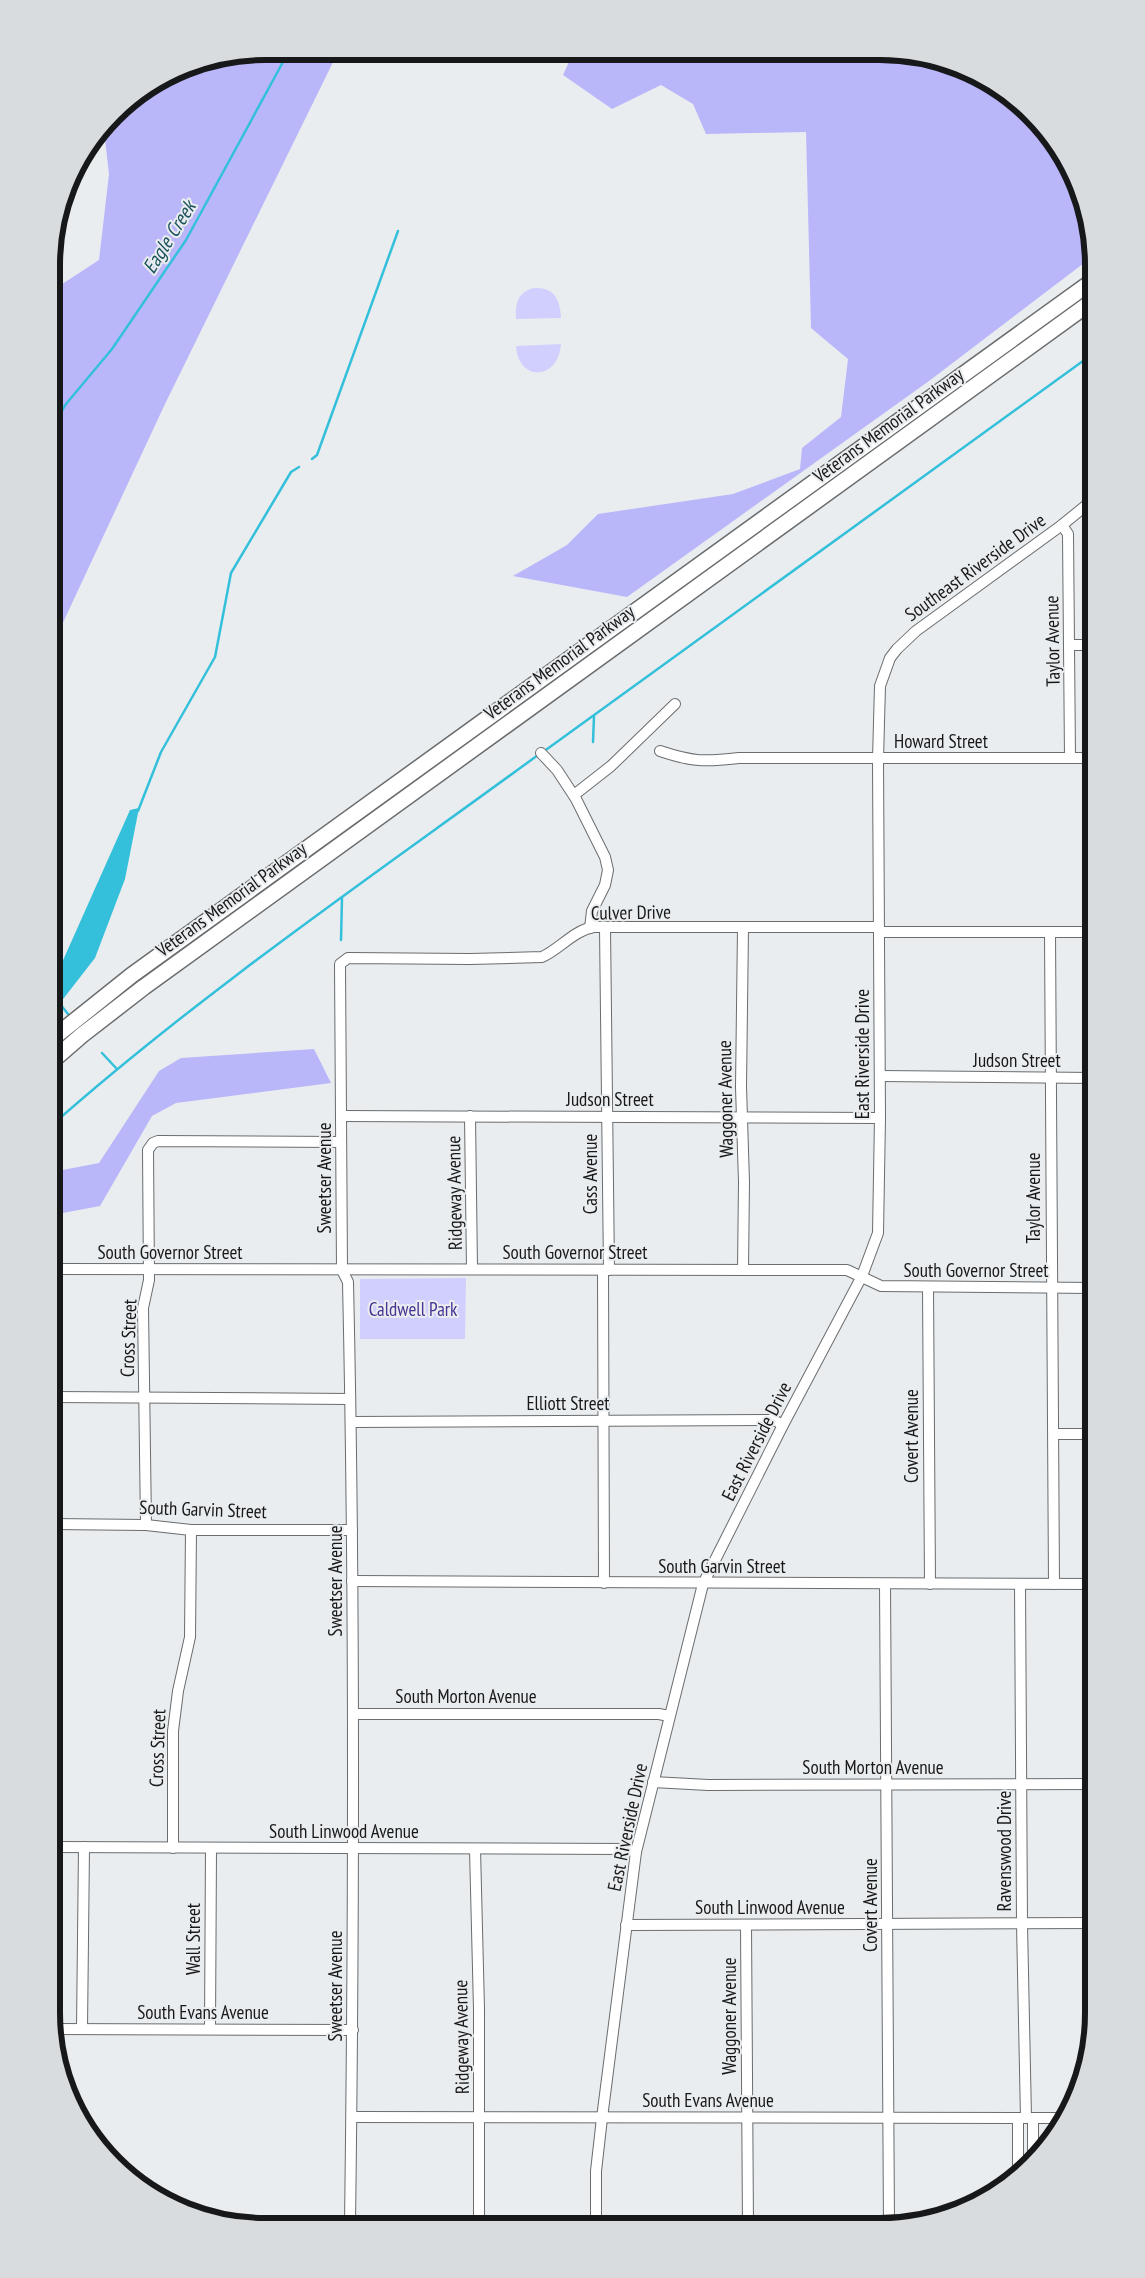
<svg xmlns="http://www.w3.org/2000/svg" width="1145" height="2278" font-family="'PT Sans Narrow',sans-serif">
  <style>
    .green { fill: #d1cffe }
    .forest { fill: #bab6fa }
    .water { fill: #34c0db }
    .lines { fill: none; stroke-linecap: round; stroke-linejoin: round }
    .stream { stroke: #34c0db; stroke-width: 2.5 }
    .minor-casing { stroke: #6a6c6e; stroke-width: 12 }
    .highway-casing { stroke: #6a6c6e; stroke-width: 18 }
    .minor { stroke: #fff; stroke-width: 10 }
    .highway { stroke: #fff; stroke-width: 15 }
    .labels { text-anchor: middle; stroke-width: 4; stroke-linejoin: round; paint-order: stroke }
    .street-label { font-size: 19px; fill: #171819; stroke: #eaedef }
    .park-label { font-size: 19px; fill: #473494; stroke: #eaedef }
    .water-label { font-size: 20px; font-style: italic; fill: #1c535f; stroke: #eaedef }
    .rim { fill: none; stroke: #171819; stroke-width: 6 }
  </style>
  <rect width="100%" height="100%" fill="#eaedef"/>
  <g class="green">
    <path d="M534,288c20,-1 26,11 27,30l-45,1c-1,-16 2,-27 18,-31z"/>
    <path d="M561,344c-3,37 -43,38 -45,2z"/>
    <polygon points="466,1278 465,1339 360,1339 360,1279"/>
  </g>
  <g class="forest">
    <polygon points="265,51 338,52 165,404 53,644 53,290 99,260 109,174 104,131 124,104 183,67"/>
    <polygon points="573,53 921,55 974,73 1021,104 1058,146 1082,197 1092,257 929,381 627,597 513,576 567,545 598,514 733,494 800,469 802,448 841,417 848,359 811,328 806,132 706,134 693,104 661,85 612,109 563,75"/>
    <polygon points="314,1049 331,1083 176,1103 152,1116 100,1206 52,1215 52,1172 99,1163 159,1071 181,1058"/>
  </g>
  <polygon class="water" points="139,808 125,879 95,958 60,1003 52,991 52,985 130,810"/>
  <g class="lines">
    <g class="stream">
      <polyline points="53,425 66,404 112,349 186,240 289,51"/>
      <polyline points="312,459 317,455 398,231"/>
      <polyline points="593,742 594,716"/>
      <polyline points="543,752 1094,353"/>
      <polyline points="138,811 161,752 215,657 231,573 291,472 299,467"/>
      <polyline points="341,940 342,898"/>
      <polyline points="58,995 56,999 68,1014"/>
      <polyline points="102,1053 116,1068"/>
      <path d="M52,1125c153,-135 322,-250 486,-370"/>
    </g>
    <defs>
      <g id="minor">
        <polyline points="1062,525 1068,534 1070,758"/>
        <polyline points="1070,645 1094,645"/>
        <path d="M660,751c33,11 44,11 79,7h355"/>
        <polyline points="541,753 557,770 576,799 605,857 608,870 605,885 592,911 590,928"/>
        <polyline points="574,795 611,766 675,704"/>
        <polyline points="605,928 609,1270"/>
        <polyline points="743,928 741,1087 744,1182 743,1270"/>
        <polyline points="879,932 1094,932"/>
        <polyline points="1050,932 1054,1584"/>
        <polyline points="880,1076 1094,1078"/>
        <polyline points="341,1116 880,1118"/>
        <polyline points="470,1116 472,1269"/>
        <polyline points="52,1269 847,1270 881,1286 1093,1288"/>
        <polyline points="603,1270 604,1583"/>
        <polyline points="928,1287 930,1584"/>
        <polyline points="52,1397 350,1399"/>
        <polyline points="351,1422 774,1420 783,1425"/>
        <polyline points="1055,1434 1093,1434"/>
        <polyline points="52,1524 146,1525 191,1530 352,1530"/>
        <polyline points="146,1525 143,1308 149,1280 148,1150 153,1143 158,1141 341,1142"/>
        <polyline points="352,1581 1093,1584"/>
        <polyline points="885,1584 889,2225"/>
        <polyline points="1020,1584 1022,1924 1026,2118"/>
        <polyline points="353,1714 659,1714 669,1716"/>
        <polyline points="653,1782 708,1785 1093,1784"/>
        <polyline points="51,1847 625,1849 636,1852"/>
        <polyline points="173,1848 173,1731 178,1691 190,1637 191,1530"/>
        <polyline points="475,1849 479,2009 479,2226"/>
        <polyline points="626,1925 1093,1923"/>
        <polyline points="746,1925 748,2226"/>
        <polyline points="54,2029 353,2030"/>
        <polyline points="82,2029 84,1847"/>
        <polyline points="210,2029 211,1848"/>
        <polyline points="352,2117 1064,2118"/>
        <polyline points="1018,2118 1018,2173"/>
        <polyline points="1033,2158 1033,2118"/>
        <path d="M350,2225c4,-314 5,-629 -2,-943l-6,-12 -2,-306 8,-6 122,1 72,-2c18,-8 31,-26 51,-30h286"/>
        <polyline points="596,2226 596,2171 602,2118 636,1852 703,1584 783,1425 862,1276 878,1233 880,1118 878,759 880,686 890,658 897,649 916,631 1062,525 1094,499"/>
      </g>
      <g id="highway">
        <polyline points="52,1039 132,975 1094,280"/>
        <polyline points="52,1061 82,1035 144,987 1094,300"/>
      </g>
    </defs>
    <use href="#minor" class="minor-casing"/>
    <use href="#highway" class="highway-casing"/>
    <use href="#minor" class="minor"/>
    <use href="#highway" class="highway"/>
  </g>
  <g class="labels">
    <g class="street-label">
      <text transform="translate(888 425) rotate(-36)" y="7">Veterans Memorial Parkway</text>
      <text transform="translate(975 567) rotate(-36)" y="7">Southeast Riverside Drive</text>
      <text transform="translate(1052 641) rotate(-91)" y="7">Taylor Avenue</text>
      <text transform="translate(559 662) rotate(-36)" y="7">Veterans Memorial Parkway</text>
      <text x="941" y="748">Howard Street</text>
      <text transform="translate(231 899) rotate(-36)" y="7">Veterans Memorial Parkway</text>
      <text transform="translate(631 912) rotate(-1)" y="7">Culver Drive</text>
      <text transform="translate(862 1054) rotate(-90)" y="7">East Riverside Drive</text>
      <text x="1017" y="1067">Judson Street</text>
      <text x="610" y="1106">Judson Street</text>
      <text transform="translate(725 1099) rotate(-91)" y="7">Waggoner Avenue</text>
      <text transform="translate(590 1174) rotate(-90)" y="7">Cass Avenue</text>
      <text transform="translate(324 1178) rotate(-90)" y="7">Sweetser Avenue</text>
      <text transform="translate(454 1193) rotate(-91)" y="7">Ridgeway Avenue</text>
      <text transform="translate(1033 1198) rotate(-90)" y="7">Taylor Avenue</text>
      <text x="170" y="1259">South Governor Street</text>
      <text x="575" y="1259">South Governor Street</text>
      <text x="976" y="1277">South Governor Street</text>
      <text transform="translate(128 1338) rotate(-88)" y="7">Cross Street</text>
      <text x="568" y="1410">Elliott Street</text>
      <text transform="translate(911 1436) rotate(-90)" y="7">Covert Avenue</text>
      <text transform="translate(756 1441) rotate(-63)" y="7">East Riverside Drive</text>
      <text transform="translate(203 1509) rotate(2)" y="7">South Garvin Street</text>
      <text x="722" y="1573">South Garvin Street</text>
      <text transform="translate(335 1581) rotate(-90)" y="7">Sweetser Avenue</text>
      <text x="466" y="1703">South Morton Avenue</text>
      <text transform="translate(157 1748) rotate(-88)" y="7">Cross Street</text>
      <text x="873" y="1774">South Morton Avenue</text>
      <text transform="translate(627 1827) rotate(-78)" y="7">East Riverside Drive</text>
      <text x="344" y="1838">South Linwood Avenue</text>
      <text transform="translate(1004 1851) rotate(-90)" y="7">Ravenswood Drive</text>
      <text transform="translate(870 1905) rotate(-90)" y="7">Covert Avenue</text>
      <text x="770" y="1914">South Linwood Avenue</text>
      <text transform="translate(193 1939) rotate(-90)" y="7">Wall Street</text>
      <text transform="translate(335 1986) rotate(-90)" y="7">Sweetser Avenue</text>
      <text x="203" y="2019">South Evans Avenue</text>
      <text transform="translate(729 2016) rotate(-90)" y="7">Waggoner Avenue</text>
      <text transform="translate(461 2037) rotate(-91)" y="7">Ridgeway Avenue</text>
      <text x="708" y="2107">South Evans Avenue</text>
    </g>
    <g class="park-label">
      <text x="413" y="1316">Caldwell Park</text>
    </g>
    <g class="water-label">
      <text transform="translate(169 237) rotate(-58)" y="7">Eagle Creek</text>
    </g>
  </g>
  <path d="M0 0H1145V2278H0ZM265 60H880A205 205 0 0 1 1085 265V2013A205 205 0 0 1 880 2218H265A205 205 0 0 1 60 2013V265A205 205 0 0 1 265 60Z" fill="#d9dcde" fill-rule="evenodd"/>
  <path class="rim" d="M265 60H880A205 205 0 0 1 1085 265V2013A205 205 0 0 1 880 2218H265A205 205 0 0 1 60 2013V265A205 205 0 0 1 265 60Z"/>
</svg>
